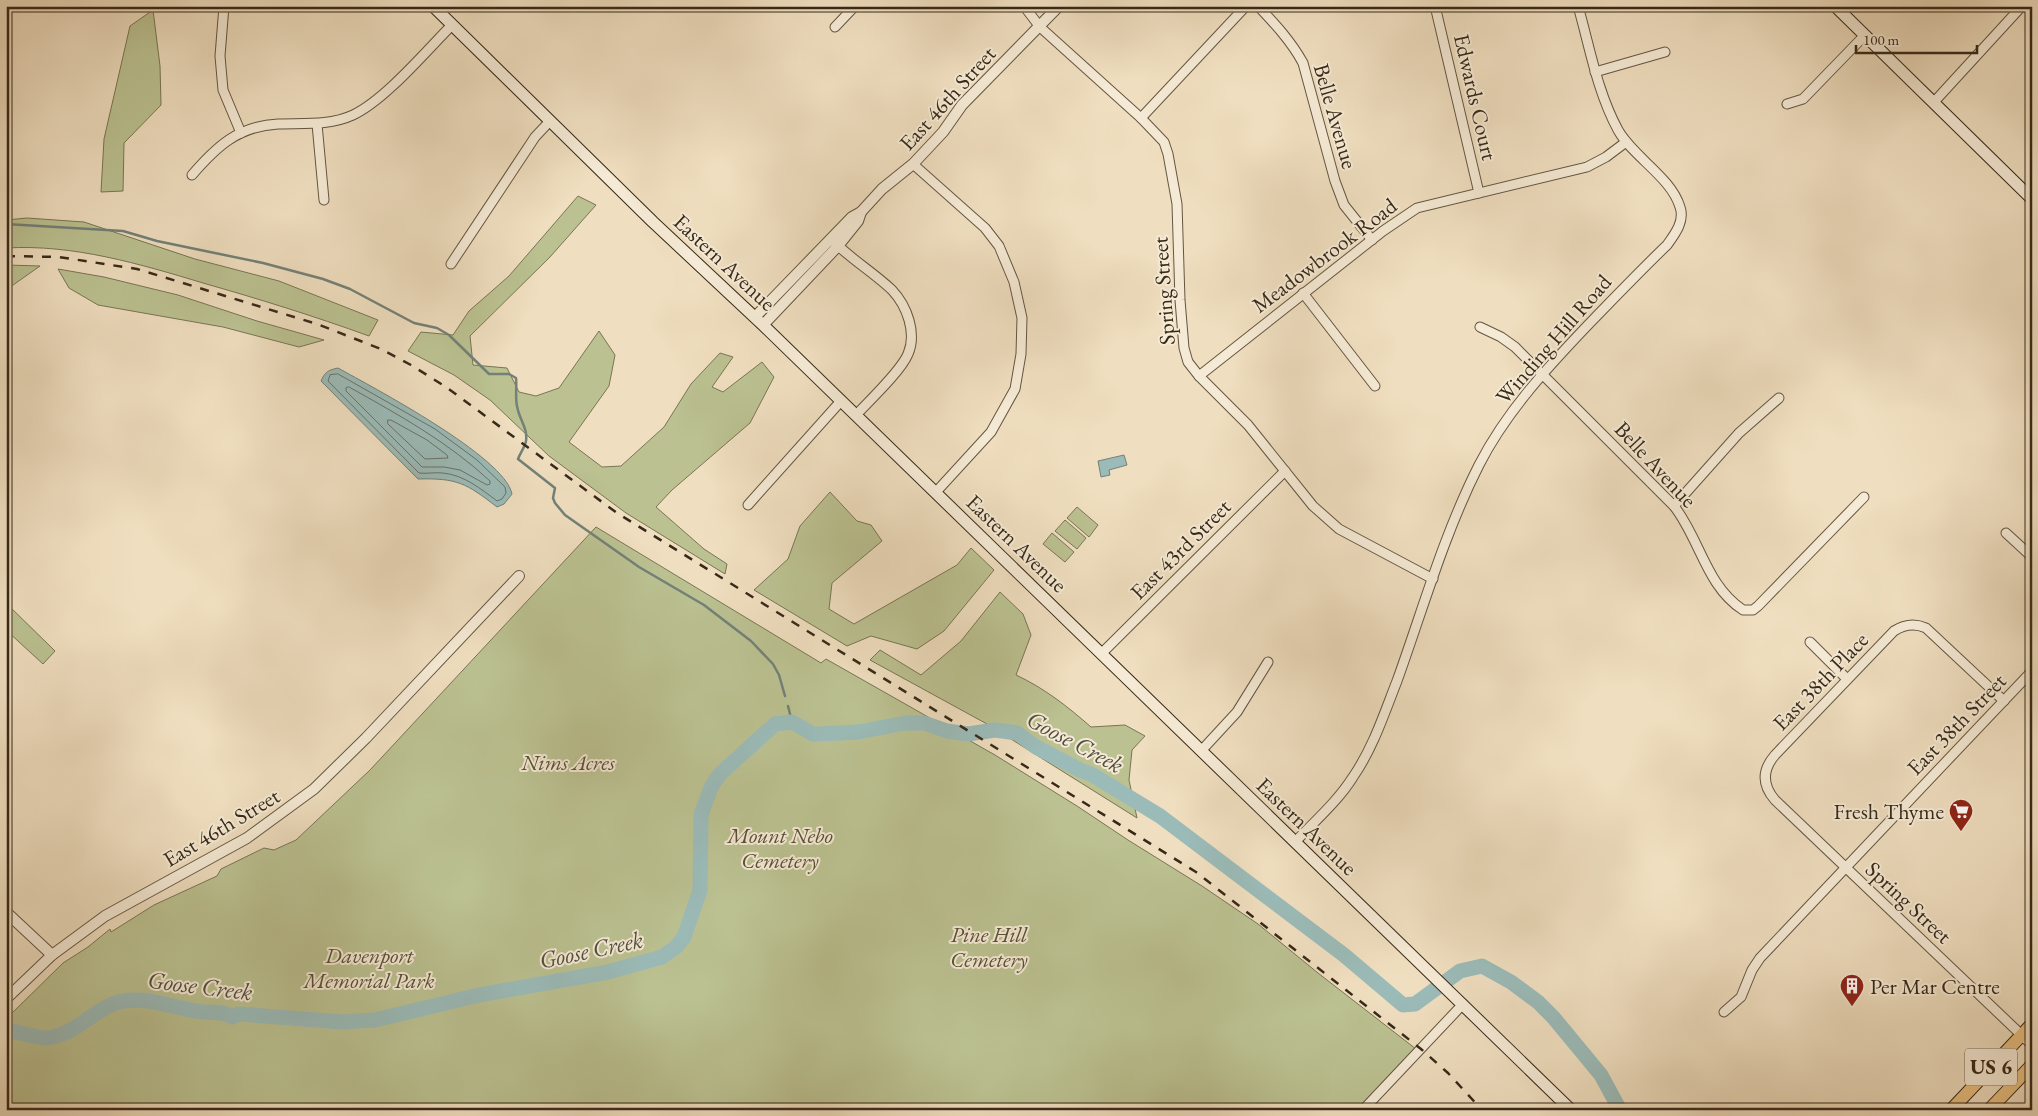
<svg xmlns="http://www.w3.org/2000/svg" width="2038" height="1116" font-family="'EB Garamond',serif">
  <style>
    .green { fill: #bbc191; stroke: #797554 }
    .water { fill: #9bbbb8; stroke: #738178 }
    .lines { fill: none; stroke-linecap: round; stroke-linejoin: round }
    .shore { stroke: #697268; stroke-width: 1 }
    .stream { stroke: #738178; stroke-width: 2.5 }
    .river { stroke: #9bbbb8; stroke-width: 15 }
    .minor-casing { stroke: #655642; stroke-width: 11 }
    .tertiary-casing { stroke: #655642; stroke-width: 12 }
    .secondary-casing { stroke: #372918; stroke-width: 13 }
    .primary-casing { stroke: #372918; stroke-width: 14 }
    .minor { stroke: #f5ead5; stroke-width: 9 }
    .tertiary { stroke: #f5ead5; stroke-width: 10 }
    .secondary { stroke: #f5ead5; stroke-width: 11 }
    .primary { stroke: #e8bf80; stroke-width: 12 }
    .rail { stroke: #372918; stroke-width: 2.5; stroke-dasharray: 9 9; stroke-linecap: butt }
    .labels { text-anchor: middle; stroke-width: 4; stroke-linejoin: round; paint-order: stroke }
    .shield { fill: #f5ead5; stroke: #706351; stroke-width: 1 }
    .shield-label { font-size: 21px; font-weight: bold; fill: #372918 }
    .street-label { font-size: 22px; fill: #372918; stroke: #f5ead5 }
    .park-label { font-size: 22px; font-style: italic; fill: #584f36; stroke: #f5ead5 }
    .poi-label { font-size: 22px; fill: #372918; stroke: #f5ead5; text-anchor: end }
    .water-label { font-size: 24px; font-style: italic; fill: #504e40; stroke: #f5ead5 }
  </style>
  <rect width="100%" height="100%" fill="#efdebf"/>
  <filter id="stains"><feTurbulence type="fractalNoise" baseFrequency=".004" numOctaves="4"/><feColorMatrix values="0 0 0 0 .2 0 0 0 0 .09 0 0 0 0 .02 0 0 0 .5 -.17"/></filter>
  <radialGradient id="worn" r=".72"><stop offset=".6" stop-color="#630" stop-opacity="0"/><stop offset="1" stop-color="#630" stop-opacity=".3"/></radialGradient>
  <g class="green">
    <polygon points="153,10 160,66 161,105 124,143 123,191 101,192 104,139 130,26"/>
    <polygon points="578,196 596,205 550,257 470,336 473,365 507,368 519,392 536,396 559,388 599,331 615,355 609,386 569,442 602,467 621,466 664,427 691,384 720,353 733,357 712,387 723,392 762,362 774,377 750,423 672,490 656,507 704,549 727,564 725,574 626,513 549,456 490,400 454,375 408,351 421,332 453,335 469,311 509,276"/>
    <path d="M27,218l57,4 111,37 84,22 99,39 -9,16c-55,-20 -110,-37 -166,-53 -63,-19 -130,-39 -197,-35v-28z"/>
    <polygon points="6,265 40,266 6,290"/>
    <polygon points="58,269 104,277 178,295 257,321 324,340 299,347 223,327 98,305 69,288"/>
    <polygon points="830,492 857,521 871,525 882,541 832,583 829,609 854,624 957,565 971,548 994,570 944,631 917,649 871,636 847,646 754,590 788,559 800,526"/>
    <polygon points="1077,507 1098,525 1089,537 1067,518"/>
    <polygon points="1065,520 1086,538 1077,549 1055,531"/>
    <polygon points="596,527 821,663 826,659 995,755 1077,806 1128,840 1202,886 1258,924 1318,973 1416,1049 1357,1110 6,1110 6,1019 63,963 88,947 110,929 111,932 154,905 217,876 221,869 264,848 274,850 296,840 370,770"/>
    <polygon points="1052,533 1074,552 1065,562 1043,544"/>
    <path d="M1000,592l23,22 8,21 -15,40c28,13 51,31 75,52l34,-2 20,11 -13,14 -3,30 8,38 -150,-94 -117,-64 10,-10 41,25 40,-34z"/>
    <polygon points="6,603 55,651 43,664 6,630"/>
  </g>
  <g class="water">
    <path d="M338,368c36,20 167,89 174,126l-8,10 -7,3c-31,-24 -40,-29 -79,-28l-97,-98c4,-9 7,-11 17,-13z"/>
    <polygon points="1124,455 1127,465 1109,470 1110,475 1101,477 1098,461"/>
  </g>
  <g class="lines">
    <g class="shore">
      <path d="M338,374l97,55 42,31 28,27 1,6 -4,6 -5,2c-16,-12 -33,-26 -54,-28 -8,-1 -16,1 -24,0l-91,-92 2,-6z"/>
      <path d="M349,387c50,28 99,55 141,94v3l-3,1 -27,-15 -16,-3h-22l-76,-76v-3z"/>
      <polygon points="388,420 391,420 427,440 447,455 448,458 425,459 388,424"/>
    </g>
    <g class="stream">
      <path d="M6,224l117,7 34,10 106,22 60,16 27,10 64,34 23,5 12,7 40,39h20l7,4c1,9 -1,19 1,28 2,13 11,22 9,35 -1,6 -6,12 -8,18l37,29 -2,10 2,5 10,12 74,52 65,38 47,36 22,23 6,11 6,21"/>
      <polyline points="788,706 792,722"/>
    </g>
    <path class="river" d="M6,1030c9,1 36,9 41,8 31,-4 46,-29 72,-36 26,-7 57,7 84,10 10,1 21,-1 29,5l7,-3 103,8 33,-2 104,-25 129,-23 54,-15 14,-10 8,-10 16,-47 1,-75 10,-28 9,-13 55,-50 17,-2 21,12h6l39,-2 47,-9h19l23,8 21,3 27,-4 22,3 19,14 46,24 9,3 69,42 184,139 59,50 12,-1 45,-33 22,-5 29,16 27,20 15,15 48,58 19,35"/>
    <defs>
      <g id="minor">
        <polyline points="224,6 220,56 223,90 241,133"/>
        <polyline points="1024,6 1040,27 1141,118 1164,142 1168,154 1177,204 1180,300 1184,348 1188,362 1199,376 1248,425 1313,506 1339,529 1433,579"/>
        <path d="M1258,6c17,18 33,35 45,57l32,118 9,24 28,35"/>
        <polyline points="1436,10 1479,193"/>
        <polyline points="835,27 855,6"/>
        <polyline points="1595,72 1665,52"/>
        <polyline points="1934,102 2022,6"/>
        <polyline points="1787,104 1803,99 1865,35"/>
        <polyline points="1141,118 1246,6"/>
        <polyline points="317,124 324,200"/>
        <polyline points="913,164 985,228 999,246 1014,282 1022,318 1021,354 1015,389 991,432 936,492"/>
        <path d="M192,175c24,-28 46,-49 86,-51 25,-1 51,2 75,-9 32,-15 73,-64 99,-90"/>
        <path d="M833,241c18,18 41,32 59,49 15,16 25,43 16,64 -7,17 -38,46 -52,61"/>
        <polyline points="451,264 535,137 550,121"/>
        <polyline points="1303,293 1375,386"/>
        <path d="M1480,327l21,10 14,10 159,159c26,33 32,80 69,104h10l5,-4 106,-109"/>
        <polyline points="1199,376 1383,231 1417,208 1587,167 1606,157 1626,142"/>
        <polyline points="748,505 841,401"/>
        <polyline points="1674,506 1739,433 1779,398"/>
        <polyline points="2006,533 2032,557"/>
        <polyline points="1810,642 1847,679"/>
        <polyline points="1101,654 1285,471"/>
        <path d="M2004,701l-78,-73c-11,-5 -21,-4 -32,3l-119,124c-13,15 -13,30 0,45l257,245"/>
        <polyline points="1201,751 1237,712 1268,662"/>
        <path d="M1295,842c19,-20 43,-41 58,-65 20,-29 31,-63 44,-96 26,-72 47,-147 82,-216 27,-53 68,-97 108,-139 27,-28 53,-55 80,-81 8,-11 18,-24 13,-38 -9,-30 -47,-50 -62,-77 -21,-39 -28,-82 -40,-124"/>
        <polyline points="1724,1012 1741,997 1752,970 1760,958 2032,671"/>
        <polyline points="1363,1110 1463,1004"/>
      </g>
      <g id="tertiary">
        <polyline points="755,317 852,217 861,212 882,189 913,164 943,132 962,105 1059,6"/>
        <polyline points="763,325 838,246 858,221 861,212"/>
        <polyline points="6,912 52,955"/>
        <polyline points="6,999 52,955 105,916 247,838 314,789 366,738 519,576"/>
      </g>
      <g id="secondary">
        <polyline points="433,6 653,222 763,325 1571,1110"/>
        <polyline points="1835,6 2032,199"/>
      </g>
      <g id="primary">
        <polyline points="1951,1110 2032,1024"/>
        <polyline points="1989,1110 2032,1065"/>
      </g>
    </defs>
    <use href="#minor" class="minor-casing"/>
    <use href="#tertiary" class="tertiary-casing"/>
    <use href="#secondary" class="secondary-casing"/>
    <use href="#primary" class="primary-casing"/>
    <use href="#minor" class="minor"/>
    <use href="#tertiary" class="tertiary"/>
    <use href="#secondary" class="secondary"/>
    <use href="#primary" class="primary"/>
    <polyline class="rail" points="6,256 59,257 137,269 317,324 381,349 411,365 446,387 617,513 1196,872 1421,1049 1448,1073 1482,1110"/>
  </g>
  <defs>
    <symbol id="supermarket-pin" viewBox="-11 -11 22 30"><path d="M0 17L-7.5 6A9.5 9.5 0 1 1 7.5 6Z" fill="#8f2418" stroke="#f5ead5"/><path d="M-6-5.5h2.5l.6 2H6L4.5 2H-2.5L-4.4-4H-6ZM-1.5 3.2a1.3 1.3 0 1 0 .1 0ZM3 3.2a1.3 1.3 0 1 0 .1 0Z" fill="#fff"/></symbol>
    <symbol id="building-pin" viewBox="-11 -11 22 30"><path d="M0 17L-7.5 6A9.5 9.5 0 1 1 7.5 6Z" fill="#8f2418" stroke="#f5ead5"/><path d="M-4-6H4V6H1V3H-1V6H-4ZM-2.5-4.3h1.7v1.8h-1.7ZM.8-4.3h1.7v1.8H.8ZM-2.5-1h1.7V.8h-1.7ZM.8-1h1.7V.8H.8Z" fill="#fff"/></symbol>
  </defs>
  <g fill-rule="evenodd">
    <use href="#supermarket-pin" x="1947" y="797" width="28" height="38"/>
    <use href="#building-pin" x="1838" y="972" width="28" height="38"/>
  </g>
  <g class="labels">
    <rect class="shield" x="1965" y="1048.5" width="52" height="37" rx="4"/>
    <g class="shield-label">
      <text x="1991" y="1074">US 6</text>
    </g>
    <g class="street-label">
      <text transform="translate(1476 97) rotate(77)" y="8">Edwards Court</text>
      <text transform="translate(947 98) rotate(-48)" y="8">East 46th Street</text>
      <text transform="translate(1336 116) rotate(74)" y="8">Belle Avenue</text>
      <text transform="translate(1324 255) rotate(-37)" y="8">Meadowbrook Road</text>
      <text transform="translate(725 262) rotate(43)" y="8">Eastern Avenue</text>
      <text transform="translate(1163 291) rotate(-94)" y="8">Spring Street</text>
      <text transform="translate(1553 339) rotate(-49)" y="8">Winding Hill Road</text>
      <text transform="translate(1656 464) rotate(47)" y="8">Belle Avenue</text>
      <text transform="translate(1017 543) rotate(44)" y="8">Eastern Avenue</text>
      <text transform="translate(1180 549) rotate(-45)" y="8">East 43rd Street</text>
      <text transform="translate(1820 681) rotate(-46)" y="8">East 38th Place</text>
      <text transform="translate(1956 724) rotate(-46)" y="8">East 38th Street</text>
      <text transform="translate(1307 826) rotate(44)" y="8">Eastern Avenue</text>
      <text transform="translate(221 827) rotate(-31)" y="8">East 46th Street</text>
      <text transform="translate(1909 902) rotate(43)" y="8">Spring Street</text>
    </g>
    <g class="park-label">
      <text x="568" y="770">Nims Acres</text>
      <text x="780" y="843">Mount Nebo<tspan x="780" dy="25">Cemetery</tspan></text>
      <text x="989" y="942">Pine Hill<tspan x="989" dy="25">Cemetery</tspan></text>
      <text x="369" y="963">Davenport<tspan x="369" dy="25">Memorial Park</tspan></text>
    </g>
    <g class="poi-label">
      <text x="1944" y="819">Fresh Thyme</text>
      <text x="1870" y="994" text-anchor="start">Per Mar Centre</text>
    </g>
    <g class="water-label">
      <text transform="translate(1075 742) rotate(28)" y="8">Goose Creek</text>
      <text transform="translate(591 950) rotate(-12)" y="8">Goose Creek</text>
      <text transform="translate(200 986) rotate(7)" y="8">Goose Creek</text>
    </g>
  </g>
  <rect width="2038" height="1116" fill="none" stroke="#efdebf" stroke-width="25"/>
  <rect x="8" y="8" width="2023" height="1101" fill="none" stroke="#372918" stroke-width="2.5"/>
  <rect x="12" y="12" width="2013" height="1091" fill="none" stroke="#372918"/>
  <path d="M1856 45v8h121v-8" fill="none" stroke="#372918" stroke-width="2.5"/>
  <text x="1863" y="45" font-size="15" fill="#372918" stroke="#f5ead5" stroke-width="4" paint-order="stroke">100 m</text>
  <rect width="100%" height="100%" filter="url(#stains)"/>
  <rect width="100%" height="100%" fill="url(#worn)"/>
</svg>
